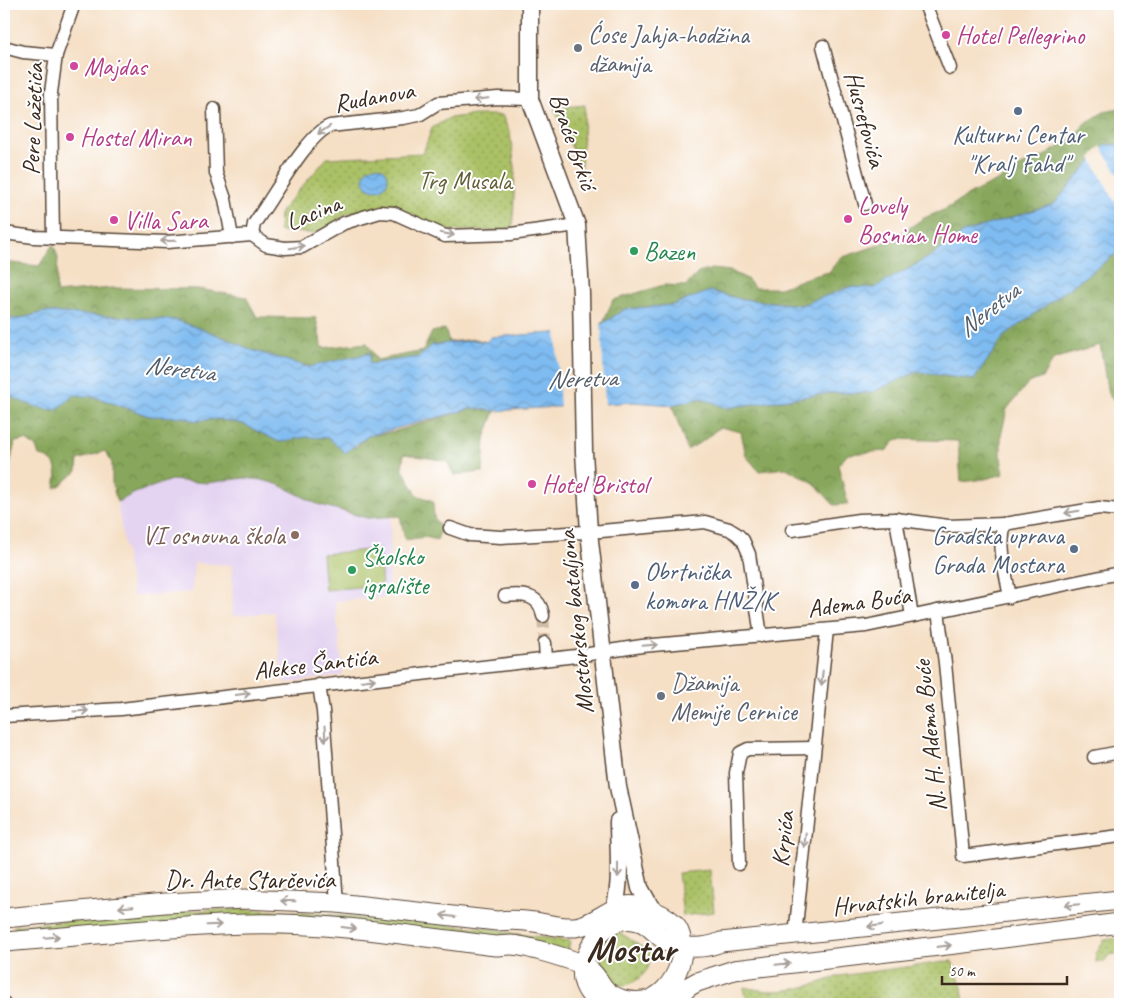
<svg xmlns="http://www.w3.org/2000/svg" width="1124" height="1008" font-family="Caveat,sans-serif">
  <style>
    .built { fill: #e4d3f1 }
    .grass { fill: url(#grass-dots); stroke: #737642 }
    .forest { fill: url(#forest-crowns); stroke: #62683c }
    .garden { fill: #abc166; stroke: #737642 }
    .water { fill: url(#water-waves); stroke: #5c7288 }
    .pier { fill: #f5dfc5 }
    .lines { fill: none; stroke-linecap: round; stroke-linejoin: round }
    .minor-tunnel { stroke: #d0bba4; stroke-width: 12; stroke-dasharray: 12 6; stroke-linecap: butt }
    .minor-casing { stroke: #574537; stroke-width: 15 }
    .tertiary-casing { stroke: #574537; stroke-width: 19 }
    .secondary-casing { stroke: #574537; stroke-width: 21 }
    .minor { stroke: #fff; stroke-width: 12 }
    .tertiary { stroke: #fff; stroke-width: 16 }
    .secondary { stroke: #fff; stroke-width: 19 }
    .oneway { stroke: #a79f9a }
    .hotel-dot { fill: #d1479c; stroke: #fff; stroke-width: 2 }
    .worship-dot { fill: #6b7280; stroke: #fff; stroke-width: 2 }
    .service-dot { fill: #5c6f8a; stroke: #fff; stroke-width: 2 }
    .leisure-dot { fill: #2e9e5b; stroke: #fff; stroke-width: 2 }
    .education-dot { fill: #8d6e63; stroke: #fff; stroke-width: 2 }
    .labels { text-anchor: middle; stroke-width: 4; stroke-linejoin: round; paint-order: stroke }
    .worship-label { font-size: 25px; fill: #5b616d; stroke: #fff; text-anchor: start }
    .hotel-label { font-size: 25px; fill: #b23c85; stroke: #fff; text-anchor: start }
    .street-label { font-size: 25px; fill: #3b2a1e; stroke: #fff }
    .service-label { font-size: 25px; fill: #4e5e75; stroke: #fff }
    .park-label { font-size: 25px; fill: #625f37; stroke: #fff }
    .leisure-label { font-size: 25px; fill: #27864d; stroke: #fff; text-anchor: start }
    .education-label { font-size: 25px; fill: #785e54; stroke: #fff; text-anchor: end }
    .water-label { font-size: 26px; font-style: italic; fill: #525d68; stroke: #fff }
    .town-label { font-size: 35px; font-weight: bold; fill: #3b2a1e; stroke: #fff }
  </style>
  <defs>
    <pattern id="grass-dots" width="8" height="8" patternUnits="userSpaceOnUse" patternTransform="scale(1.25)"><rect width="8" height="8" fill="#abc166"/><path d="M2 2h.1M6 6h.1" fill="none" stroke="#8c9d53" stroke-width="1.8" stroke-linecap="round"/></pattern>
    <pattern id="forest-crowns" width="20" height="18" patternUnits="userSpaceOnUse" patternTransform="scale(1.25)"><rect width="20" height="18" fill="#88a75b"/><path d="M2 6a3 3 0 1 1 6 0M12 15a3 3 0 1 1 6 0" fill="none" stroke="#70884b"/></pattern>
    <pattern id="water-waves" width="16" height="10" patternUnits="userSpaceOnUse" patternTransform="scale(1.25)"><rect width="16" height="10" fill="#7ebbf1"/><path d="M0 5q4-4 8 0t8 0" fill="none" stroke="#6898c3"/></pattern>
  </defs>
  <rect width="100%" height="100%" fill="#fff"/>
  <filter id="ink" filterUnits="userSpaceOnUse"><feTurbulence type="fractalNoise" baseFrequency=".02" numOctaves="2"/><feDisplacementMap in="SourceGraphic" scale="10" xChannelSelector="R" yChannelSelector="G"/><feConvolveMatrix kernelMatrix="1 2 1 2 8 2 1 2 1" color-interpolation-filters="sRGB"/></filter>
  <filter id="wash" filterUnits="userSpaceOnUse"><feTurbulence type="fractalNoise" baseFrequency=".0096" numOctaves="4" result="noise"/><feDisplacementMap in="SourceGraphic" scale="20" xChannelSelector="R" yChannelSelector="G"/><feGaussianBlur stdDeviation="1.12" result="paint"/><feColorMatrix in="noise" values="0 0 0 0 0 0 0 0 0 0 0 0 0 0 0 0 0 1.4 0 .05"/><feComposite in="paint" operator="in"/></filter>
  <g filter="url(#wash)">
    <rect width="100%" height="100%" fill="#f5dfc5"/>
    <polygon class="built" points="244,478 262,480 280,485 317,504 367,518 391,517 388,597 335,601 343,675 284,683 274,612 233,616 232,565 194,563 192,592 133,596 117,502 135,493 171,480 207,483"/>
    <g class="grass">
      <polygon points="585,105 581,163 581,168 554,108"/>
      <polygon points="475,115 502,115 510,133 515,169 513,224 510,229 499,231 439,230 412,214 381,206 344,215 323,234 279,231 280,212 327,158 423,153 432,128 449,118"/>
      <polygon points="710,870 714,912 683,916 678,873"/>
      <polygon points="239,909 322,914 495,929 510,933 570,941 568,951 400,927 14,933 14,926 157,912"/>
      <path d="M617,932c13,5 21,15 34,20 -1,5 -1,11 -3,16 -5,10 -20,20 -33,17 -8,-3 -21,-22 -27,-29l18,-22z"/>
      <polygon points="1120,938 1120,953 1109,955 1104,962 1096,962 1096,953 1104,940"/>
      <path d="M952,961l10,26 2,17h-88l-1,-6 -78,6 -3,-4 -19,-2 -21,2 -6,-2 -4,-4v-7c10,2 19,4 28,4 23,0 46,-7 67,-15z"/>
    </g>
    <g class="forest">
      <polygon points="1120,109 1120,144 1105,145 1054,204 965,232 931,256 874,288 849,287 801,305 740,299 710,291 673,305 625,309 602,324 613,300 664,285 686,286 698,273 712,269 730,271 747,279 755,288 780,288 809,277 829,272 840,258 876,246 897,236 924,218 946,209 972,193 1003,178 1019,167 1044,156 1077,136 1084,124 1104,112"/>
      <polygon points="53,244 58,257 56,293 112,288 198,289 246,297 257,317 316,318 322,348 367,343 377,360 423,351 432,332 445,329 449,342 475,339 487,342 474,340 432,345 419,357 369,364 370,354 308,367 252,350 213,333 175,320 45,312 17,319 4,318 4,262 39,266"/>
      <polygon points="1120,251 1120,400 1114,401 1108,394 1100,345 1054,359 1042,378 1028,383 1007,409 1001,436 1001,458 1004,474 985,479 961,482 958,441 897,439 886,451 848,454 838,465 848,504 834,505 814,483 786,468 759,471 746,456 741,432 720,427 703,441 687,450 672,405 702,398 726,408 830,393 870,393 917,372 974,380 1004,336"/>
      <path d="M4,393l79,2 12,2 54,19 34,1 13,4 21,-2 26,5 36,18 27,-5 23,1 27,9 12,-11 28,-5 77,-23 22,3 -10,27 -2,34 -29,3 -7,-14 -43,-7 -2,14 15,27 16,6 1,16 7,12 -4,11 -12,-3 -20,3 -5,-24 -33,2 -50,-14 -37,-19 -18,-5 -18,-2 -37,5 -36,-3 -36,13 -18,9 -5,-19v-20l-7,-12 -27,9 -1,11 -16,14 -6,3c3,-16 3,-30 -16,-32l-3,-9 -10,-7 -11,2 -5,22 -5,37 -1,-1z"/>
    </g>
    <polygon class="garden" points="379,549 382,585 325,590 322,554"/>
    <g class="water">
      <polygon points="1120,144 1120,251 1004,336 974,380 917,372 870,393 830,393 726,408 702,398 672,405 634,402 495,411 473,408 368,436 345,453 329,438 306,437 279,442 243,424 217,419 196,421 183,417 149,416 95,397 74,395 57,410 44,409 25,403 4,393 4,318 17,319 45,312 175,320 213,333 252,350 308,367 370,353 369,364 418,357 432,345 474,340 486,342 491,337 553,333 602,324 625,309 673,305 710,291 740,299 801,305 850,287 874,288 931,256 965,232 1054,204 1105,145"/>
      <circle cx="376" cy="178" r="12"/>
    </g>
    <g class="pier">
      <polygon points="1101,146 1120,177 1120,211 1091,158"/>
      <polygon points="601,322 605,406 560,409 556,330"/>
    </g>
  </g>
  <g filter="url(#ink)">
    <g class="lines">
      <polyline class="minor-tunnel" points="543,616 545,643"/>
      <defs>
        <g id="minor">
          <polyline points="925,4 950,68"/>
          <polyline points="823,46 865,204"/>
          <polyline points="4,47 23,52 56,55"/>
          <polyline points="214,109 216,173 225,199 232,237"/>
          <polyline points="4,233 34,237 167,242 252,235 266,245 285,248 302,247 344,223 380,212 394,213 445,236 511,234 577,225"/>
          <path d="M252,235l2,-11 6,-9c15,-21 48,-81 70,-89l73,-8 16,-3 19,-12 60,-5 32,1"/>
          <polyline points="53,238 51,93 56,55 74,4"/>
          <polyline points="896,519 912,616"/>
          <polyline points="450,528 470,535 501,537 601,531 705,522 729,529 737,534 743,540 749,554 761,636"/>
          <polyline points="792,530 859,520 896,519 948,526 1004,524"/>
          <path d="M505,596c18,-2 35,-2 38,20"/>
          <path d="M1010,597c-4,-23 -13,-51 -6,-73l95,-16 21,2"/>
          <polyline points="938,611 945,663 963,856 1120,836"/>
          <polyline points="545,643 546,659"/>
          <polyline points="319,685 323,711 337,903"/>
          <polyline points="4,716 121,709 576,656 642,646 866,626 1120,573"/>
          <polyline points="1094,757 1120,752"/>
          <polyline points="739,864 736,773 740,753 748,749 814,748"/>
          <polyline points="795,936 827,630"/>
          <polyline points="4,1003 4,1004"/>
        </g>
        <g id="tertiary">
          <polyline points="530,4 530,99 577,225 581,293 584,452 589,532 618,787 640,888 653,911"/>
          <path d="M611,918c12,-29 7,-65 7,-97"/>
        </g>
        <g id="secondary">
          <path d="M4,918l161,-15 79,-4 93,4 160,18c12,-1 24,-1 37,1 14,2 28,6 41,5 25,-3 38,-28 67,-20 12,3 29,11 35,21 15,24 -5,69 -33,73 -14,2 -32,-2 -41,-14 -6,-9 -10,-16 -20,-22 -12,-6 -59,-20 -72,-20 -5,0 -11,1 -15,1 -83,-10 -166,-24 -250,-22 -81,2 -161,12 -242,18"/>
          <path d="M599,1004c-11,-10 -19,-21 -16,-36 5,-26 28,-58 58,-46 8,3 14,11 21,16 16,11 41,12 59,4l399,-42"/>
          <polyline points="671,1004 688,987 697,982 734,970 964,943 1120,923"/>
        </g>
      </defs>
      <use href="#minor" class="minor-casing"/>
      <use href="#tertiary" class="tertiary-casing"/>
      <use href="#secondary" class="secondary-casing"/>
      <use href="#minor" class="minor"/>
      <use href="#tertiary" class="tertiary"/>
      <use href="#secondary" class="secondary"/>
    </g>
    <defs><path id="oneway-shaft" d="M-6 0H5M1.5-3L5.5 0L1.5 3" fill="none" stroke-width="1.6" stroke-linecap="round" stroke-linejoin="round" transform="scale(1.25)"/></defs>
    <g class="oneway">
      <use href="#oneway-shaft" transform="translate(481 99) rotate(174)"/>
      <use href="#oneway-shaft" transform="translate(324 130) rotate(147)"/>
      <use href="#oneway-shaft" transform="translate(447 234) rotate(10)"/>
      <use href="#oneway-shaft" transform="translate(168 241) rotate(179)"/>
      <use href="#oneway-shaft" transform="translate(297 247) rotate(-10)"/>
      <use href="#oneway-shaft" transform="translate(1072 512) rotate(171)"/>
      <use href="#oneway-shaft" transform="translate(650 645) rotate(-5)"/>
      <use href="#oneway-shaft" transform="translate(822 678) rotate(96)"/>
      <use href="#oneway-shaft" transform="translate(368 680) rotate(-7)"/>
      <use href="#oneway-shaft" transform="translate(243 694) rotate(-7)"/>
      <use href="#oneway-shaft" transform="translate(81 711) rotate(-3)"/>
      <use href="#oneway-shaft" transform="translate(325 734) rotate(86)"/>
      <use href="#oneway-shaft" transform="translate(805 840) rotate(96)"/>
      <use href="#oneway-shaft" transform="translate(618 870) rotate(90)"/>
      <use href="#oneway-shaft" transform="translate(288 901) rotate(-178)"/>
      <use href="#oneway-shaft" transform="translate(1072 905) rotate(174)"/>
      <use href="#oneway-shaft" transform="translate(126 907) rotate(175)"/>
      <use href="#oneway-shaft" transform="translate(448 916) rotate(-173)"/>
      <use href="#oneway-shaft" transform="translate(214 925) rotate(-2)"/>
      <use href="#oneway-shaft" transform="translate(875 926) rotate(173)"/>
      <use href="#oneway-shaft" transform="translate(349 928) rotate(7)"/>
      <use href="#oneway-shaft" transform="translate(52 937) rotate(-5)"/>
      <use href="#oneway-shaft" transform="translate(944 946) rotate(-7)"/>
      <use href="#oneway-shaft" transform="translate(783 964) rotate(-6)"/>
    </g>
  </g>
  <g class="hotel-dot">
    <circle cx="946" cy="35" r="5"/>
    <circle cx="74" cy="66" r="5"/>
    <circle cx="70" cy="137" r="5"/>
    <circle cx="848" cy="219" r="5"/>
    <circle cx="114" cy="220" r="5"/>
    <circle cx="532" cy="484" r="5"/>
  </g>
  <g class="worship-dot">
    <circle cx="578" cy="48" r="5"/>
    <circle cx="661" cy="696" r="5"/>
  </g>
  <g class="service-dot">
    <circle cx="1018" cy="111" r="5"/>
    <circle cx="1074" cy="549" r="5"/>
    <circle cx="635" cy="585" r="5"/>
  </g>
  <g class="leisure-dot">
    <circle cx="634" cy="251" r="5"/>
    <circle cx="352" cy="570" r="5"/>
  </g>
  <circle class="education-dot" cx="295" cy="535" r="5"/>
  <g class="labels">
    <g class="worship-label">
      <text x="588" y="43">Ćose Jahja-hodžina<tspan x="588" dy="29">džamija</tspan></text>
      <text x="671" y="691">Džamija<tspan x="671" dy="29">Memije Cernice</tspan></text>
    </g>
    <g class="hotel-label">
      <text x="956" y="44">Hotel Pellegrino</text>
      <text x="84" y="75">Majdas</text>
      <text x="80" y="146">Hostel Miran</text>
      <text x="858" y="214">Lovely<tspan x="858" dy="29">Bosnian Home</tspan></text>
      <text x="124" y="229">Villa Sara</text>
      <text x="542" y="493">Hotel Bristol</text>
    </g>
    <g class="street-label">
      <text transform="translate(374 96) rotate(-10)" y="9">Rudanova</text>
      <text transform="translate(32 119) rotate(-88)" y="9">Pere Lažetića</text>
      <text transform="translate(866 119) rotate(75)" y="9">Husrefovića</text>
      <text transform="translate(574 141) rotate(71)" y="9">Braće Brkić</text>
      <text transform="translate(313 212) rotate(-22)" y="9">Lacina</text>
      <text transform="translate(859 601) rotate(-8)" y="9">Adema Buća</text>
      <text transform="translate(575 622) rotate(-96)" y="9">Mostarskog bataljona</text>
      <text transform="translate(315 663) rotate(-7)" y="9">Alekse Šantića</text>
      <text transform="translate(929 736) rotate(-96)" y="9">N. H. Adema Buće</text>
      <text transform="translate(782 839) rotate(-84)" y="9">Krpića</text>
      <text x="250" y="888">Dr. Ante Starčevića</text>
      <text transform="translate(918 897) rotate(-6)" y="9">Hrvatskih branitelja</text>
    </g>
    <g class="service-label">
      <text x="1018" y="143">Kulturni Centar<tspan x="1018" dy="29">"Kralj Fahd"</tspan></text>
      <text x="1064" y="544" text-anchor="end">Gradska uprava<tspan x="1064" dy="29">Grada Mostara</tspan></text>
      <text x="645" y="580" text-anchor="start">Obrtnička<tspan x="645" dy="29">komora HNŽ/K</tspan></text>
    </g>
    <g class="park-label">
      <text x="465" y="189">Trg Musala</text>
    </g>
    <g class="leisure-label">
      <text x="644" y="260">Bazen</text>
      <text x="362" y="565">Školsko<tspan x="362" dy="29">igralište</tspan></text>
    </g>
    <g class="education-label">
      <text x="285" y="544">VI osnovna škola</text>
    </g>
    <g class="water-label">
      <text transform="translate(988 309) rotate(-38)" y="9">Neretva</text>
      <text transform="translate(180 368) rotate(7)" y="9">Neretva</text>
      <text transform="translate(582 378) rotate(-2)" y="9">Neretva</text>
    </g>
    <g class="town-label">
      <text x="631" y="961">Mostar</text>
    </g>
  </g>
  <rect width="1124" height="1008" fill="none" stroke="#fff" stroke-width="20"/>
  <path d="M942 976v8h125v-8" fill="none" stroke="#3b2a1e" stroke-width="2.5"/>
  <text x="949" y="976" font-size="15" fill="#3b2a1e" stroke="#ffffff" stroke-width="4" paint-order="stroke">50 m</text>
</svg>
